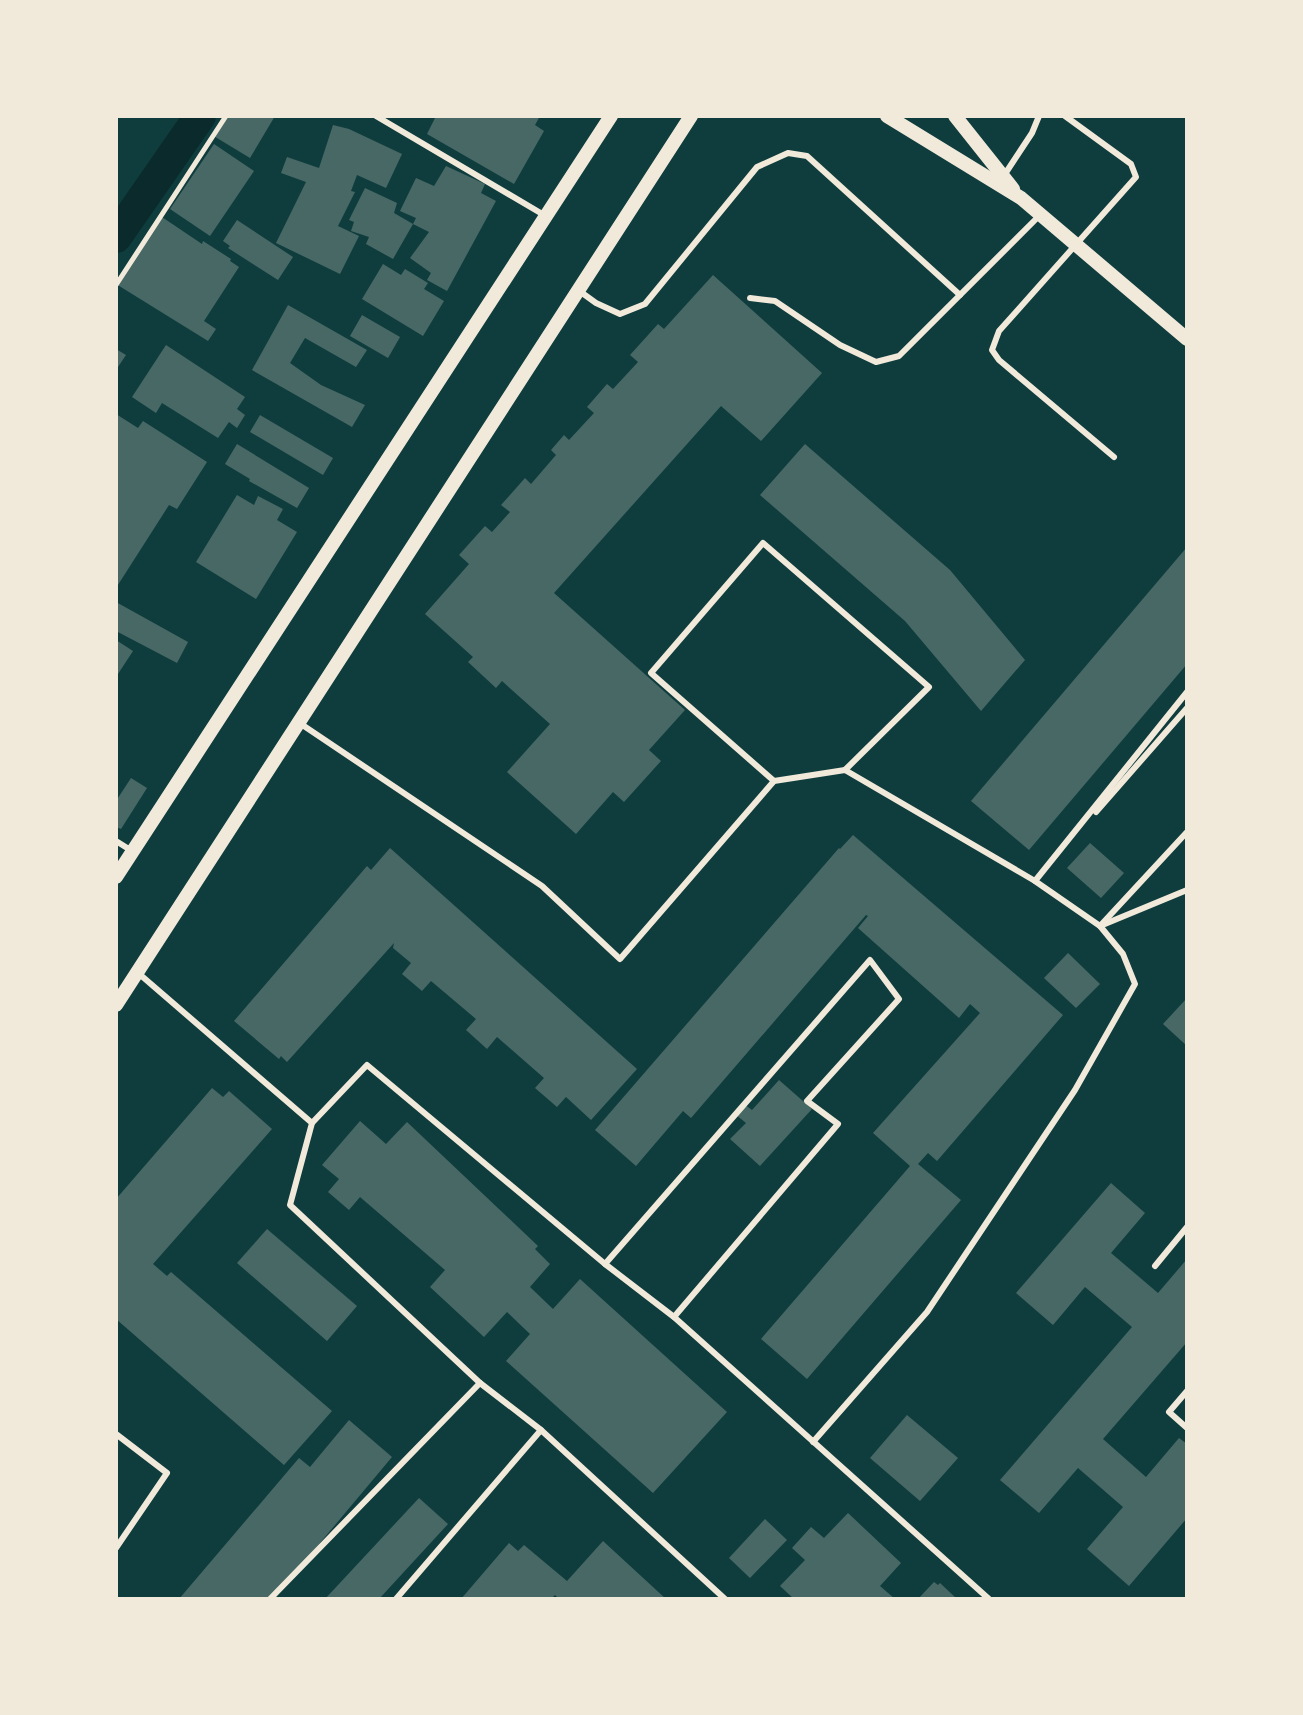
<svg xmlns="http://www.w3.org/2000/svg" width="1303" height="1715" font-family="'PT Sans',sans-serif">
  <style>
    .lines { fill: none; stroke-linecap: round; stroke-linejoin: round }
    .canal { stroke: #0a2a2b; stroke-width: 32 }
    .building { fill: #486865 }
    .path { stroke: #f1e9da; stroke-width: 5 }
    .service { stroke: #f1e9da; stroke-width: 6 }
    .tertiary { stroke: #f1e9da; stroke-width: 14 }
  </style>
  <rect width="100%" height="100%" fill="#0f3d3e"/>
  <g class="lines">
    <polyline class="canal" points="116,237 200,116"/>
  </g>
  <g class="building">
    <polygon points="223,116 275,116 250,158 212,135"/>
    <polygon points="436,116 540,116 535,125 544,131 514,184 427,134"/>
    <polygon points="333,125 349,129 402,154 386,188 357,175 351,191 355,192 338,226 359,236 340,274 276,243 306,182 281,173 287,157 319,168"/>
    <polygon points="214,144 254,171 210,236 170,209"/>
    <polygon points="446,166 485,184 481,193 496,201 447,291 427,280 431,273 410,258 429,232 413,224 416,218 400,211 416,178 434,186"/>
    <polygon points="365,188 397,203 394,213 413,224 393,259 366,244 369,237 351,231 354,222 349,220"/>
    <polygon points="159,215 202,244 203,241 231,259 230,261 239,267 204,321 216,329 208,341 116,284"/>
    <polygon points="237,220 293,257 278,280 228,248 230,246 223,241"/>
    <polygon points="383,264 401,275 405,269 428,283 424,289 444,301 423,336 362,299"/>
    <polygon points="713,275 822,373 761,441 721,406 554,593 685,710 649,750 661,761 624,802 613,792 576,834 507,772 550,724 502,681 496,688 468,662 473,657 425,614 469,564 459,555 485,526 492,532 510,512 501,505 525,478 531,484 556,455 551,450 564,435 569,440 594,413 587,407 607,384 613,389 638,362 630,355 658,324 664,329"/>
    <polygon points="288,305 367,350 356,367 305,338 290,363 321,385 365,405 352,427 252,370"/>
    <polygon points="362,315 400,337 388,358 350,336"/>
    <polygon points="166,345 245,397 237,409 245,415 237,428 229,422 218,438 162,403 156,413 132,397"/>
    <polygon points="116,349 126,355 116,370"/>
    <polygon points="116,414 138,428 143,421 207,462 177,509 169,505 116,588"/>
    <polygon points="260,415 333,458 323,475 250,432"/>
    <polygon points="237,444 309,488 297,508 249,481 250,479 225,464"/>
    <polygon points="805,444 950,570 1025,660 981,711 905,621 760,495"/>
    <polygon points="237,495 254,505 258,496 283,509 277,520 297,532 256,599 196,562"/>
    <polygon points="1187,547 1187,664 1029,850 971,801"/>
    <polygon points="116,602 188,642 177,663 116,631"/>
    <polygon points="116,640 133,651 116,677"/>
    <polygon points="131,778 147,788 121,829 116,827 116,801"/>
    <polygon points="853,835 1063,1015 937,1161 928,1153 918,1164 961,1200 807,1379 761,1339 910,1166 873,1133 980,1013 970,1004 959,1018 858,928 868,916 866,915 691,1118 683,1111 636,1166 595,1130 839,848 840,849"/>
    <polygon points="1090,843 1124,873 1101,898 1067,868"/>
    <polygon points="390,848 637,1069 591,1120 566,1097 557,1107 535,1088 544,1078 497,1037 487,1049 466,1030 476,1019 431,981 422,991 402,974 411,963 393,948 394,943 287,1062 281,1056 279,1059 234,1021 367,866 371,870"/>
    <polygon points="1068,953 1100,984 1076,1008 1044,978"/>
    <polygon points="1187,998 1187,1046 1163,1024"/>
    <polygon points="779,1080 812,1109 760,1166 730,1139 746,1123 735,1114 744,1104 752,1110"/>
    <polygon points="212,1088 223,1097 229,1091 272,1129 153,1264 167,1276 171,1272 332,1411 284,1465 116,1319 116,1199"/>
    <polygon points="360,1121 386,1144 407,1122 538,1246 535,1249 550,1264 530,1287 553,1309 580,1279 727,1412 653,1493 506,1361 530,1334 507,1312 484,1337 430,1287 445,1270 360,1197 349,1210 328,1192 339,1179 322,1165"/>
    <polygon points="1111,1183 1145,1213 1111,1253 1158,1293 1187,1259 1187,1342 1103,1439 1146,1477 1179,1438 1187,1444 1187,1518 1129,1586 1087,1549 1123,1507 1078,1468 1039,1513 1000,1480 1132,1327 1085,1287 1053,1325 1016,1293"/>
    <polygon points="267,1229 357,1306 327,1341 237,1263"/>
    <polygon points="907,1415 958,1458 920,1501 870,1458"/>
    <polygon points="349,1420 392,1457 273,1599 179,1599 299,1458 310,1467"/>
    <polygon points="419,1498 448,1524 379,1599 325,1599"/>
    <polygon points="848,1513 901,1563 880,1586 895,1599 794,1599 780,1586 805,1560 792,1548 811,1527 824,1538"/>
    <polygon points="765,1519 787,1540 750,1578 729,1558"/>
    <polygon points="603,1541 666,1599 559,1599 555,1595 551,1599 461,1599 509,1543 518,1551 524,1545 567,1581"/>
    <polygon points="934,1582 938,1585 940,1583 957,1599 918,1599"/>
  </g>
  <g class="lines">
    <polyline class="path" points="116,285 226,116"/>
    <g class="service">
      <polyline points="376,116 544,215"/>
      <polyline points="1065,116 1131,164 1136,177 999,331 992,350 999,360 1114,457"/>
      <polyline points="1003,177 1032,133 1039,116"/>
      <polyline points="578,290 596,303 620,314 645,304 757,167 788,153 807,156 960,295"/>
      <polyline points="750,298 775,301 840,345 876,362 899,356 1040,215"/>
      <polyline points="298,722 542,886 620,959 774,781 845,770 1035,881 1100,926 1187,890"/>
      <polyline points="774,781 651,673 763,543 929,687 845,770"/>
      <polyline points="1096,812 1187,708"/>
      <polyline points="116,841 132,851"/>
      <polyline points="1035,881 1187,692"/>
      <polyline points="137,972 312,1123 290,1205 480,1383 541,1430 725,1599"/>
      <polyline points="312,1123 367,1065 605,1264 674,1317 989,1599"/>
      <polyline points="605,1264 870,960 899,999 807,1101 838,1124 674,1317"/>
      <polyline points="1155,1266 1187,1227"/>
      <polyline points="1187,1391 1169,1412 1187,1428"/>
      <polyline points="116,1434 167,1473 116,1548"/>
      <polyline points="813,1442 927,1312 1075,1090 1135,984 1123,954 1100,926 1187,832"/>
      <polyline points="270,1599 480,1383"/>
      <polyline points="396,1599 541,1430"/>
    </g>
    <g class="tertiary">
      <polyline points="887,116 1021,198 1187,339"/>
      <polyline points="955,116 1013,189"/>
      <polyline points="116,877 611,116"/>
      <polyline points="116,1005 691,116"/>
    </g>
  </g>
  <rect width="1303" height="1715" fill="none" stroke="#f1e9da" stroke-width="236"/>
</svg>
